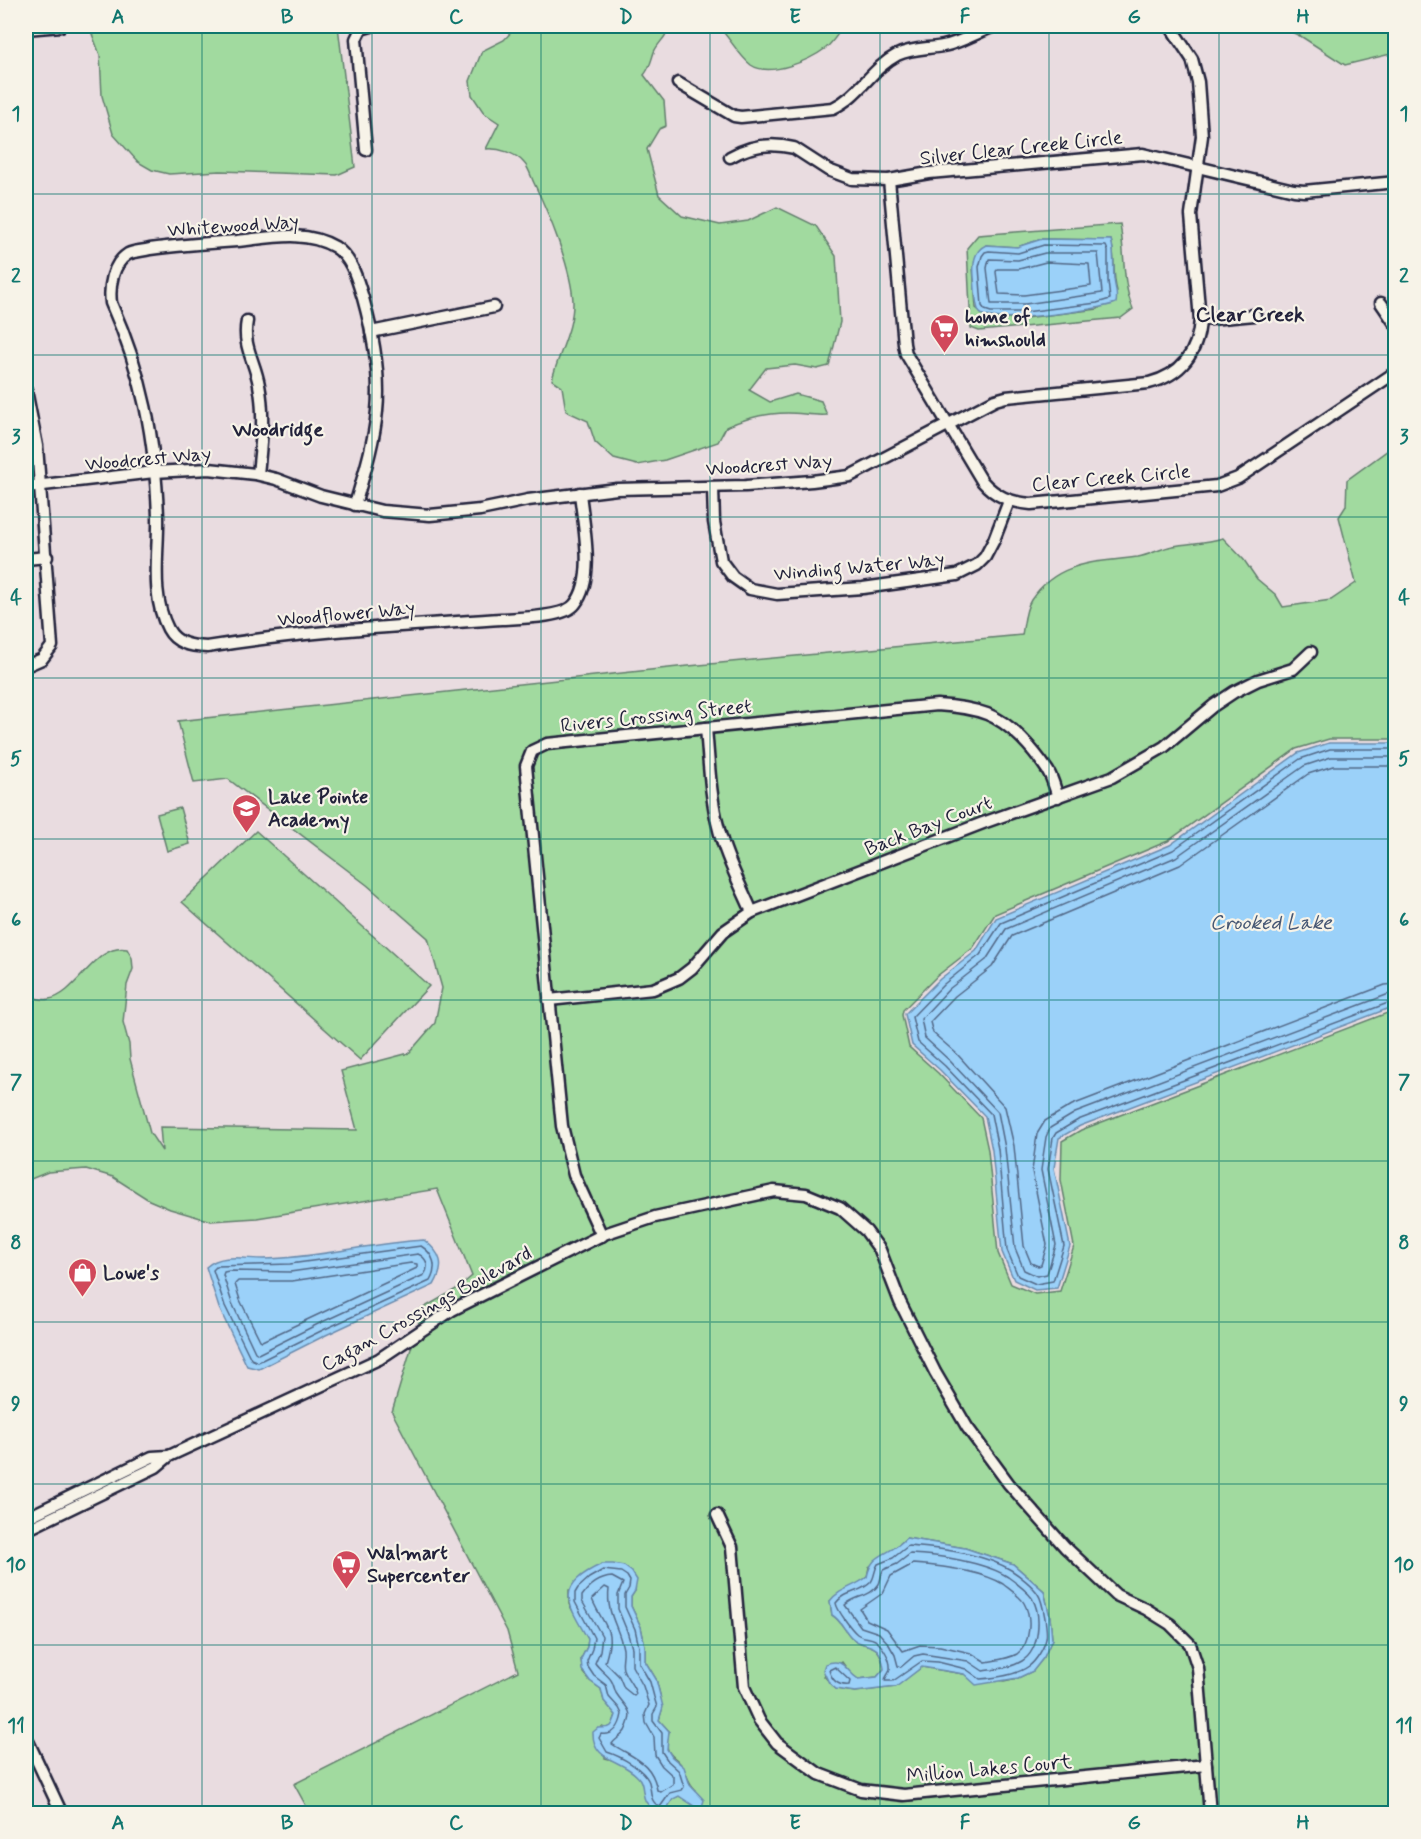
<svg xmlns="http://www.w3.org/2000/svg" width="1421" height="1839" font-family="Mynerve,sans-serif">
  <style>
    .green { fill: #a1da9f; stroke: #627e6d; stroke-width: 1.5; fill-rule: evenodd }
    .water { fill: #9bd1f9; stroke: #6b8bad; stroke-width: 1.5 }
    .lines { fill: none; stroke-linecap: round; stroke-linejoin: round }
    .shore { stroke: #526887; stroke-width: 1.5 }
    .minor-casing { stroke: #22223b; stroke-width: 15 }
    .minor { stroke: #f7f3e8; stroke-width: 10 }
    .grid { fill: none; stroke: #0f766e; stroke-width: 1.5; stroke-opacity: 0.55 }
    .labels { text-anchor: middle; stroke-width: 4.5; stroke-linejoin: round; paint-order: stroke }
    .street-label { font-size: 20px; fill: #22223b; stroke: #f7f3e8 }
    .poi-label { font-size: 20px; font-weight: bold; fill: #22223b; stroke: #f7f3e8; text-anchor: start }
    .neighbourhood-label { font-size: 21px; font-weight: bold; fill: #22223b; stroke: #f7f3e8 }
    .water-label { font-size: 21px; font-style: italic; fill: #465774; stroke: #f7f3e8 }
    .neatline { fill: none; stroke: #0f766e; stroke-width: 2 }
    .grid-label { font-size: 20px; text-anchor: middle; font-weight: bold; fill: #0f766e }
  </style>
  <rect width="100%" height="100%" fill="#e9dce0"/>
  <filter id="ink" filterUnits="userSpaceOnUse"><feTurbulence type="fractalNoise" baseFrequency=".0167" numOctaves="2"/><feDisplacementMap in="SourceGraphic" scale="12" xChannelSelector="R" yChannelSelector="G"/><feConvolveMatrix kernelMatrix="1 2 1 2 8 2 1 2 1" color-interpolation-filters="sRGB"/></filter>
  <g filter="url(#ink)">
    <g class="green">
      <polygon points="89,26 338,26 355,167 337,175 220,171 169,174 152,170 138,162 113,134 102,96 100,55"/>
      <path d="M517,26h151c0,11 -10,16 -14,26 -3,9 -4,16 -10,23l20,26 2,25 -7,3 -12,20 12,46 23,21 38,9 28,-4 29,-14 39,19 20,30 4,66 -11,44 -12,3 -22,-4 -29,3 -17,22 21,12 26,-8 25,7 6,14c-14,1 -26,-2 -39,-2 -23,0 -42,5 -62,14l-8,15 -53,18 -28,5 -23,-6 -19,-17 -7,-21 -22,-10 -4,-24 -10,-7c6,-26 22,-52 21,-79 -2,-34 -24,-87 -39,-118 -3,-6 -5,-15 -10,-20 -8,-10 -25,-15 -38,-14l13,-26 -15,-10 -12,-18 -2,-14 12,-30 22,-11z"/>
      <path d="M718,26h126c-6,7 -11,16 -18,22 -16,12 -56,30 -75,17 -12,-9 -22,-28 -33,-39z"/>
      <polygon points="1279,26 1395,26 1395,53 1345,65 1302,37"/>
      <path d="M1120,224c5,28 2,59 13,85l-12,9 -142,13 -8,-3 -4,-80 11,-13zM1042,239l69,1c5,17 1,34 6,51l-19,18 -73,9h-35l-14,-10 -3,-41 13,-22 31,2z"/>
      <path d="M1395,445v294h-66l-33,10 -128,92 -173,73 -22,34 -36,28 -34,34 -1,5 7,32 29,26 43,45 7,32 10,103 13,31 24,10 25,-3 14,-45 -13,-66 1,-39 19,-11 314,-120v803h-733l11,-15 6,-2 9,5 7,-12c-9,-8 -8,-20 -17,-28 -4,-4 -8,-6 -10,-11 -2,-5 0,-14 1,-19l-10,-11 3,-10 -2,-15 -4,-16 -11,-18v-15l-4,-19 -10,-21v-9l4,-6 -66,-1v14l19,35 -1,8 -6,12 2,14 7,8 11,8 3,12 12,14 -4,11 -5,3 -5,-2 3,31c11,2 34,15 38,26 5,17 -1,14 13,29h-346l-16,-29 224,-113 -11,-40 -115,-219 27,-90 -6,-8 45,-26 14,-12 -35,-87 -180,29 -46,3 -41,-12 -21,-9 -36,-23 -27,-8 -38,3 -22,9v-81l5,-17 -1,-11 -4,-5v-73c7,3 14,7 23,5 28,-4 47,-57 78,-50l5,9 1,11 -6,16 -4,37 6,22 1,15 20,74 12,18 -2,-24 197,3 -16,-59 68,-18 26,-30 7,-35 -14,-50 -61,-53 -139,-106 -34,4 -16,-62 500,-54 344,-32c2,-11 3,-26 9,-35 26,-39 65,-38 107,-43 12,-2 23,-9 35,-11 17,-3 33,-3 50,-8l21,22 13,19 19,16 7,12 48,-7 25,-17 -17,-66 7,-11 1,-26zM906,1538l59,10 48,16 31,27 6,26 2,22 -8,18 -11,14 -15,7 -14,3 -82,-14 -27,20 -40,5 -19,-3 -12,-13 18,-14 8,11 8,6 19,-2 7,-8c-5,-32 -18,-18 -33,-32 -7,-7 -10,-17 -19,-22l-2,-14c12,-9 26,-15 37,-24l2,-10c12,-10 26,-17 37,-29z"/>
      <polygon points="180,808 190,844 167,851 157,814"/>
      <polygon points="256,831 429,986 360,1060 182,902"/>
    </g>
    <g class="water">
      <path d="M1042,239l69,1c4,13 2,26 3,39 1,9 4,15 2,24 -17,7 -125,22 -136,10 -5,-5 -5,-27 -6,-36 -1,-12 -1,-26 12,-32l31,2z"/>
      <polygon points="1329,743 1395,743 1395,1006 1080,1126 1059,1138 1054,1168 1070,1246 1057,1288 1035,1290 1014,1280 1002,1252 992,1150 985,1116 940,1070 912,1045 905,1014 940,979 976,951 996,918 1170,845 1298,753"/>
      <path d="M424,1240c17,13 22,25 10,45l-108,50 -67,34 -12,-3 -28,-58 -13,-41c15,-14 38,-8 57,-8 55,-1 107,-16 161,-19z"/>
      <path d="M906,1538l59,10 48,16 31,27 6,26 2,22 -8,18 -11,14 -15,7 -42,7 -12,-11 -42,-7 -26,20 -41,5 -19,-3 -7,-6 -6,-13 2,-6c19,-7 19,5 33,15l19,-2 7,-8c-4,-32 -19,-18 -33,-32 -7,-7 -10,-17 -19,-22l-2,-14c10,-13 25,-14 37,-24 5,-26 22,-20 39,-39z"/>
      <path d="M602,1564h11l11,2 8,6 5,8 -2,11 -4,6v9l10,21 4,19v15l11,18 7,28 -4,13 10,11 -2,18 5,8 12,10 6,18 14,15 -2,7 -5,1 -18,-12 -6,3 -9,14h-8c-3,-3 -7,-7 -10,-11 -5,-8 -1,-19 -9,-26 -16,-17 -45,-15 -44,-44l5,-4c13,-1 13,2 18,-13l-12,-14 -3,-12 -11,-8 -8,-11 -1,-11 6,-12 1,-8c-21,-36 -34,-53 14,-75z"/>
    </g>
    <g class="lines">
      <g class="shore">
        <polygon points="1044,245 1106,246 1108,251 1108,281 1110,299 1097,303 1025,312 991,312 985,310 982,306 979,267 982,256 985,252 989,251 1018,253"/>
        <polygon points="1045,253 1098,253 1102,293 1025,304 991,304 987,268 989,259 1018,260"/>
        <polygon points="1046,262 1089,264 1091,286 1024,295 999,294 996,272 997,269 1019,269"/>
        <polyline points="1396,749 1330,749 1300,759 1173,850 1001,923 980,955 944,984 912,1017 918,1042 945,1066 991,1114 998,1149 1007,1250 1018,1276 1036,1284 1053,1281 1064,1246 1048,1169 1053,1138 1056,1133 1078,1120 1396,1000"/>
        <polyline points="1396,757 1331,757 1304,766 1176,857 1006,929 986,960 949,989 921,1019 925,1038 950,1061 998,1112 1005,1148 1015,1248 1024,1270 1037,1276 1047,1274 1056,1245 1041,1170 1046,1137 1050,1128 1075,1113 1389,994 1396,993"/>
        <polyline points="1396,766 1333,766 1308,774 1180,865 1012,936 992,967 955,996 930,1022 933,1033 957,1054 1005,1107 1014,1146 1024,1246 1031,1263 1038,1266 1041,1265 1047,1245 1032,1171 1037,1134 1045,1121 1072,1105 1385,985 1396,984"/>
        <path d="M421,1246c13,8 17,21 9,35l-107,49 -65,32 -7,-3 -26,-53 -12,-36 4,-4 73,-2z"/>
        <path d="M418,1254c9,4 12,13 6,21l-104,48 -62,31 -3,-2 -23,-49 -9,-28 1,-3 5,-1 61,1z"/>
        <polygon points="411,1263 417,1264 417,1268 262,1341 260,1340 240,1300 235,1284 238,1281 292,1281"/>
        <path d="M908,1546c30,2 76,8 103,24 8,5 22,16 27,24 5,7 10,37 8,45 -2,9 -10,22 -17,27 -12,9 -35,12 -49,13l-14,-10 -28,-7 -16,-1 -29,20h-8c0,-5 4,-6 5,-12 1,-10 -7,-23 -15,-29 -5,-3 -13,-2 -18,-6 -6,-5 -20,-24 -21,-31 9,-12 25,-10 35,-21 4,-5 3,-12 7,-18l15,-6z"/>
        <path d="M910,1554c27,1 75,8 98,23 7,5 19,14 24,21 10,17 8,52 -10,63 -11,7 -26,8 -39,10l-15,-10 -45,-7 -9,2 -13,11 -3,-1 -3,-11 -7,-12 -9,-10 -18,-6 -16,-22c9,-9 26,-8 34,-21 2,-4 2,-10 4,-14l14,-6z"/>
        <path d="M913,1564c27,2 67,6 90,20 6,5 17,12 21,19 8,14 7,41 -7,51 -9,5 -21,6 -31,8l-15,-9 -31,-7 -20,-1 -17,6 -16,-22 -20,-9 -7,-11 23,-16 8,-17z"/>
        <path d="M603,1570l18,2 6,4 3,5 -1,7 -4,7v12l10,22 4,18v16l11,19 4,15 3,10 -4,7v7l9,12v19l6,9 11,10 5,16 -2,3 -12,3 -10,14c-11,-6 -8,-14 -11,-25 -5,-13 -29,-26 -42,-30l-8,-14 2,-4c13,2 19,-8 21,-20l-3,-6 -10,-11 -3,-12 -12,-9 -6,-9 -1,-6 5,-12 2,-11 -19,-36v-9l3,-5 11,-10z"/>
        <path d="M612,1577l11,6 -5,12v14l9,22 5,17v18l11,20 4,13 2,6 -4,9 1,9 8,14 1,18 7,11 11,10v8l-12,8 -4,-2c-5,-29 -24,-32 -45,-46 3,-5 9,-7 13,-13 11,-22 1,-22 -9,-38 -2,-4 -2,-9 -5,-13 -4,-6 -11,-10 -16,-17l5,-12 2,-15 -20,-35v-5c7,-10 17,-18 30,-19z"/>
        <path d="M605,1587l4,2c-3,26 10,37 14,60 1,7 -2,13 0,20 3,9 11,16 13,25l-2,2 -10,-8 -5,-12 -14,-14c11,-35 -1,-34 -13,-63z"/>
        <path d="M835,1667l15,14 -1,4c-10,1 -17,-4 -20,-15z"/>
      </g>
      <defs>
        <g id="minor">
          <polyline points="26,29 61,26"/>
          <path d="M678,83l56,33 7,1 92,-9c26,-12 39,-40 64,-53 15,-7 30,-6 46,-9 17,-3 35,-14 52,-20"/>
          <polyline points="366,150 356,39 361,29 371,26"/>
          <path d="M730,157c20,-12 40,-15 64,-9l34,22 24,9 37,1 40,-7 214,-19 151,36 10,1 92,-9"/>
          <path d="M889,180l15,164 2,10 76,127c14,16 28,21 49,23l186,-18 21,-8 158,-106"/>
          <polyline points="1381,303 1396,325"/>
          <polyline points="1200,320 1255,315"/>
          <path d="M247,321c-5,25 8,40 12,64 6,30 2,59 -1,89"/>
          <polyline points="371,332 494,307"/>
          <polyline points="26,390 37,446 52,646 42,659 26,666"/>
          <path d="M26,487l128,-15 55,-3 46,5 21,5 45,17 61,15 48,4 50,-5 48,-10 89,-11 129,-3 66,-5 38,-5 145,-76 11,-3 143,-14c32,-8 49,-30 51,-63l-9,-105 11,-79 -4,-54 -6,-23 -22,-33"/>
          <polyline points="713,487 714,522 721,561 733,577 750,589 777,594 863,588 957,575 977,565 985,557 994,540 1009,501"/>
          <path d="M355,505c9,-31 19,-62 22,-94 4,-38 -4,-77 -14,-113 -6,-18 -10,-39 -28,-51 -30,-18 -66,-9 -98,-6 -29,2 -58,4 -87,8 -7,2 -16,2 -22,5 -16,10 -19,33 -17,49 32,72 44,135 47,213 1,36 -8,79 10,113 8,15 23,17 39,18 97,-16 195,-21 294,-28 17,-1 64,-1 74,-15 21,-26 8,-80 5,-111"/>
          <polyline points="26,559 47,557"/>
          <path d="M706,728c3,34 4,69 13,102 7,29 22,56 33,82"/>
          <polyline points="549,1000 653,989 679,978 692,968 723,932 752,912 983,823 1112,777 1164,747 1213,706 1234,692 1258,680 1293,669 1311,652"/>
          <path d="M602,1236l-28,-61 -12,-49 -36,-360 6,-15 15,-7 390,-39c18,1 34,3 50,9 24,9 47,36 61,57 5,8 7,18 10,26"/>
          <polyline points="717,1515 732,1547 744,1687 759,1720 777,1743 819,1774 861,1790 904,1795 1206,1765"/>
          <polyline points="26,1518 152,1457 169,1456"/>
          <polyline points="26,1530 156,1467 169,1456 379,1359 452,1310 604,1234 655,1217 774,1191 806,1194 840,1208 866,1231 880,1250 900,1302 935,1372 967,1427 1009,1484 1065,1547 1116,1595 1146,1609 1170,1624 1190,1644 1198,1668 1210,1814"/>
          <polyline points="26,1737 62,1814"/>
        </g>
      </defs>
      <use href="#minor" class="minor-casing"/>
      <use href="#minor" class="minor"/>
    </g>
  </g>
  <path class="grid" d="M202,26v1788M372,26v1788M541,26v1788M710,26v1788M880,26v1788M1049,26v1788M1219,26v1788M26,194h1370M26,355h1370M26,517h1370M26,678h1370M26,839h1370M26,1000h1370M26,1161h1370M26,1322h1370M26,1484h1370M26,1645h1370"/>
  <defs>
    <symbol id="supermarket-pin" viewBox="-11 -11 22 30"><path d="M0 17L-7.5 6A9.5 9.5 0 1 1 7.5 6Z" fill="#d1495b" stroke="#f7f3e8"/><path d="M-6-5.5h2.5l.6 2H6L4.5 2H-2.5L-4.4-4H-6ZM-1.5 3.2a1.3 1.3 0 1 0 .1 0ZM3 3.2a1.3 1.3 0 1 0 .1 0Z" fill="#fff"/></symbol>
    <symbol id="school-pin" viewBox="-11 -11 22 30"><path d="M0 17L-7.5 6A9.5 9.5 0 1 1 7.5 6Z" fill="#d1495b" stroke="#f7f3e8"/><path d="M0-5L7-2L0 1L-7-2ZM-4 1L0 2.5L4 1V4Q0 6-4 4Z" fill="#fff"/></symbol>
    <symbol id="shop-pin" viewBox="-11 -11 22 30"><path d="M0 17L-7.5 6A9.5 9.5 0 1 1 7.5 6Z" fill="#d1495b" stroke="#f7f3e8"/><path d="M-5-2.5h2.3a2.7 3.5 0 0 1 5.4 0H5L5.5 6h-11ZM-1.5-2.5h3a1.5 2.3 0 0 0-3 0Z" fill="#fff"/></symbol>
  </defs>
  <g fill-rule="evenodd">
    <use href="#supermarket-pin" x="928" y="312" width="33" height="45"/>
    <use href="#school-pin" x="230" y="792" width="33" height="45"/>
    <use href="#shop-pin" x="66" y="1256" width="33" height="45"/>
    <use href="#supermarket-pin" x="330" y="1548" width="33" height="45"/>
  </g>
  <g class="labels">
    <g class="street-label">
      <text transform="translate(1021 147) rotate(-6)" y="7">Silver Clear Creek Circle</text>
      <text transform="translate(233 225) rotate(-4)" y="7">Whitewood Way</text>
      <text transform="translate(148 458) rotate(-5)" y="7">Woodcrest Way</text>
      <text transform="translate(769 464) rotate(-4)" y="7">Woodcrest Way</text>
      <text transform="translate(1111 477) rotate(-5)" y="7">Clear Creek Circle</text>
      <text transform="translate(859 566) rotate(-5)" y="7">Winding Water Way</text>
      <text transform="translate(346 613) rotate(-5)" y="7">Woodflower Way</text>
      <text transform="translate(656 715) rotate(-6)" y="7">Rivers Crossing Street</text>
      <text transform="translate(928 825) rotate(-21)" y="7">Back Bay Court</text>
      <text transform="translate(426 1308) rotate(-29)" y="7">Cagan Crossings Boulevard</text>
      <text transform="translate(989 1768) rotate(-5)" y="7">Million Lakes Court</text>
    </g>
    <g class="poi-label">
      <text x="965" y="323">home of<tspan x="965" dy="23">himshould</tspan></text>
      <text x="268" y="803">Lake Pointe<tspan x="268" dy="23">Academy</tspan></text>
      <text x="103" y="1279">Lowe's</text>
      <text x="367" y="1559">Walmart<tspan x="367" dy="23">Supercenter</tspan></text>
    </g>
    <g class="neighbourhood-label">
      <text x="1250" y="321">Clear Creek</text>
      <text x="278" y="436">Woodridge</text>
    </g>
    <g class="water-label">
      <text x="1271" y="929">Crooked Lake</text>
    </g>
  </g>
  <rect width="1421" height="1839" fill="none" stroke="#f7f3e8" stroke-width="66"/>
  <rect x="33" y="33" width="1355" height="1773" class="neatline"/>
  <g class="grid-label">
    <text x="118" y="23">A</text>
    <text x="287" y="23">B</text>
    <text x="456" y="23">C</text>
    <text x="626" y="23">D</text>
    <text x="795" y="23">E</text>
    <text x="965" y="23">F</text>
    <text x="1134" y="23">G</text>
    <text x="1303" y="23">H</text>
    <text x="16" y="120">1</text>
    <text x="1404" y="120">1</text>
    <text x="16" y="282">2</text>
    <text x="1404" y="282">2</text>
    <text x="16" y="443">3</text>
    <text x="1404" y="443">3</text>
    <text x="16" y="604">4</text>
    <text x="1404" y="604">4</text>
    <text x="16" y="765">5</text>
    <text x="1404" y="765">5</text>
    <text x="16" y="926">6</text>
    <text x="1404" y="926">6</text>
    <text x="16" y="1088">7</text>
    <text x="1404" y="1088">7</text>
    <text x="16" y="1249">8</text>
    <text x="1404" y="1249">8</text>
    <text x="16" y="1410">9</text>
    <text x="1404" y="1410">9</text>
    <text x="16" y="1571">10</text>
    <text x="1404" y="1571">10</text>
    <text x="16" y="1732">11</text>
    <text x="1404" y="1732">11</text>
    <text x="118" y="1829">A</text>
    <text x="287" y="1829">B</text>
    <text x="456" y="1829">C</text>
    <text x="626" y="1829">D</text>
    <text x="795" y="1829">E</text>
    <text x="965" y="1829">F</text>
    <text x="1134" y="1829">G</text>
    <text x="1303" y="1829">H</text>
  </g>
</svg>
